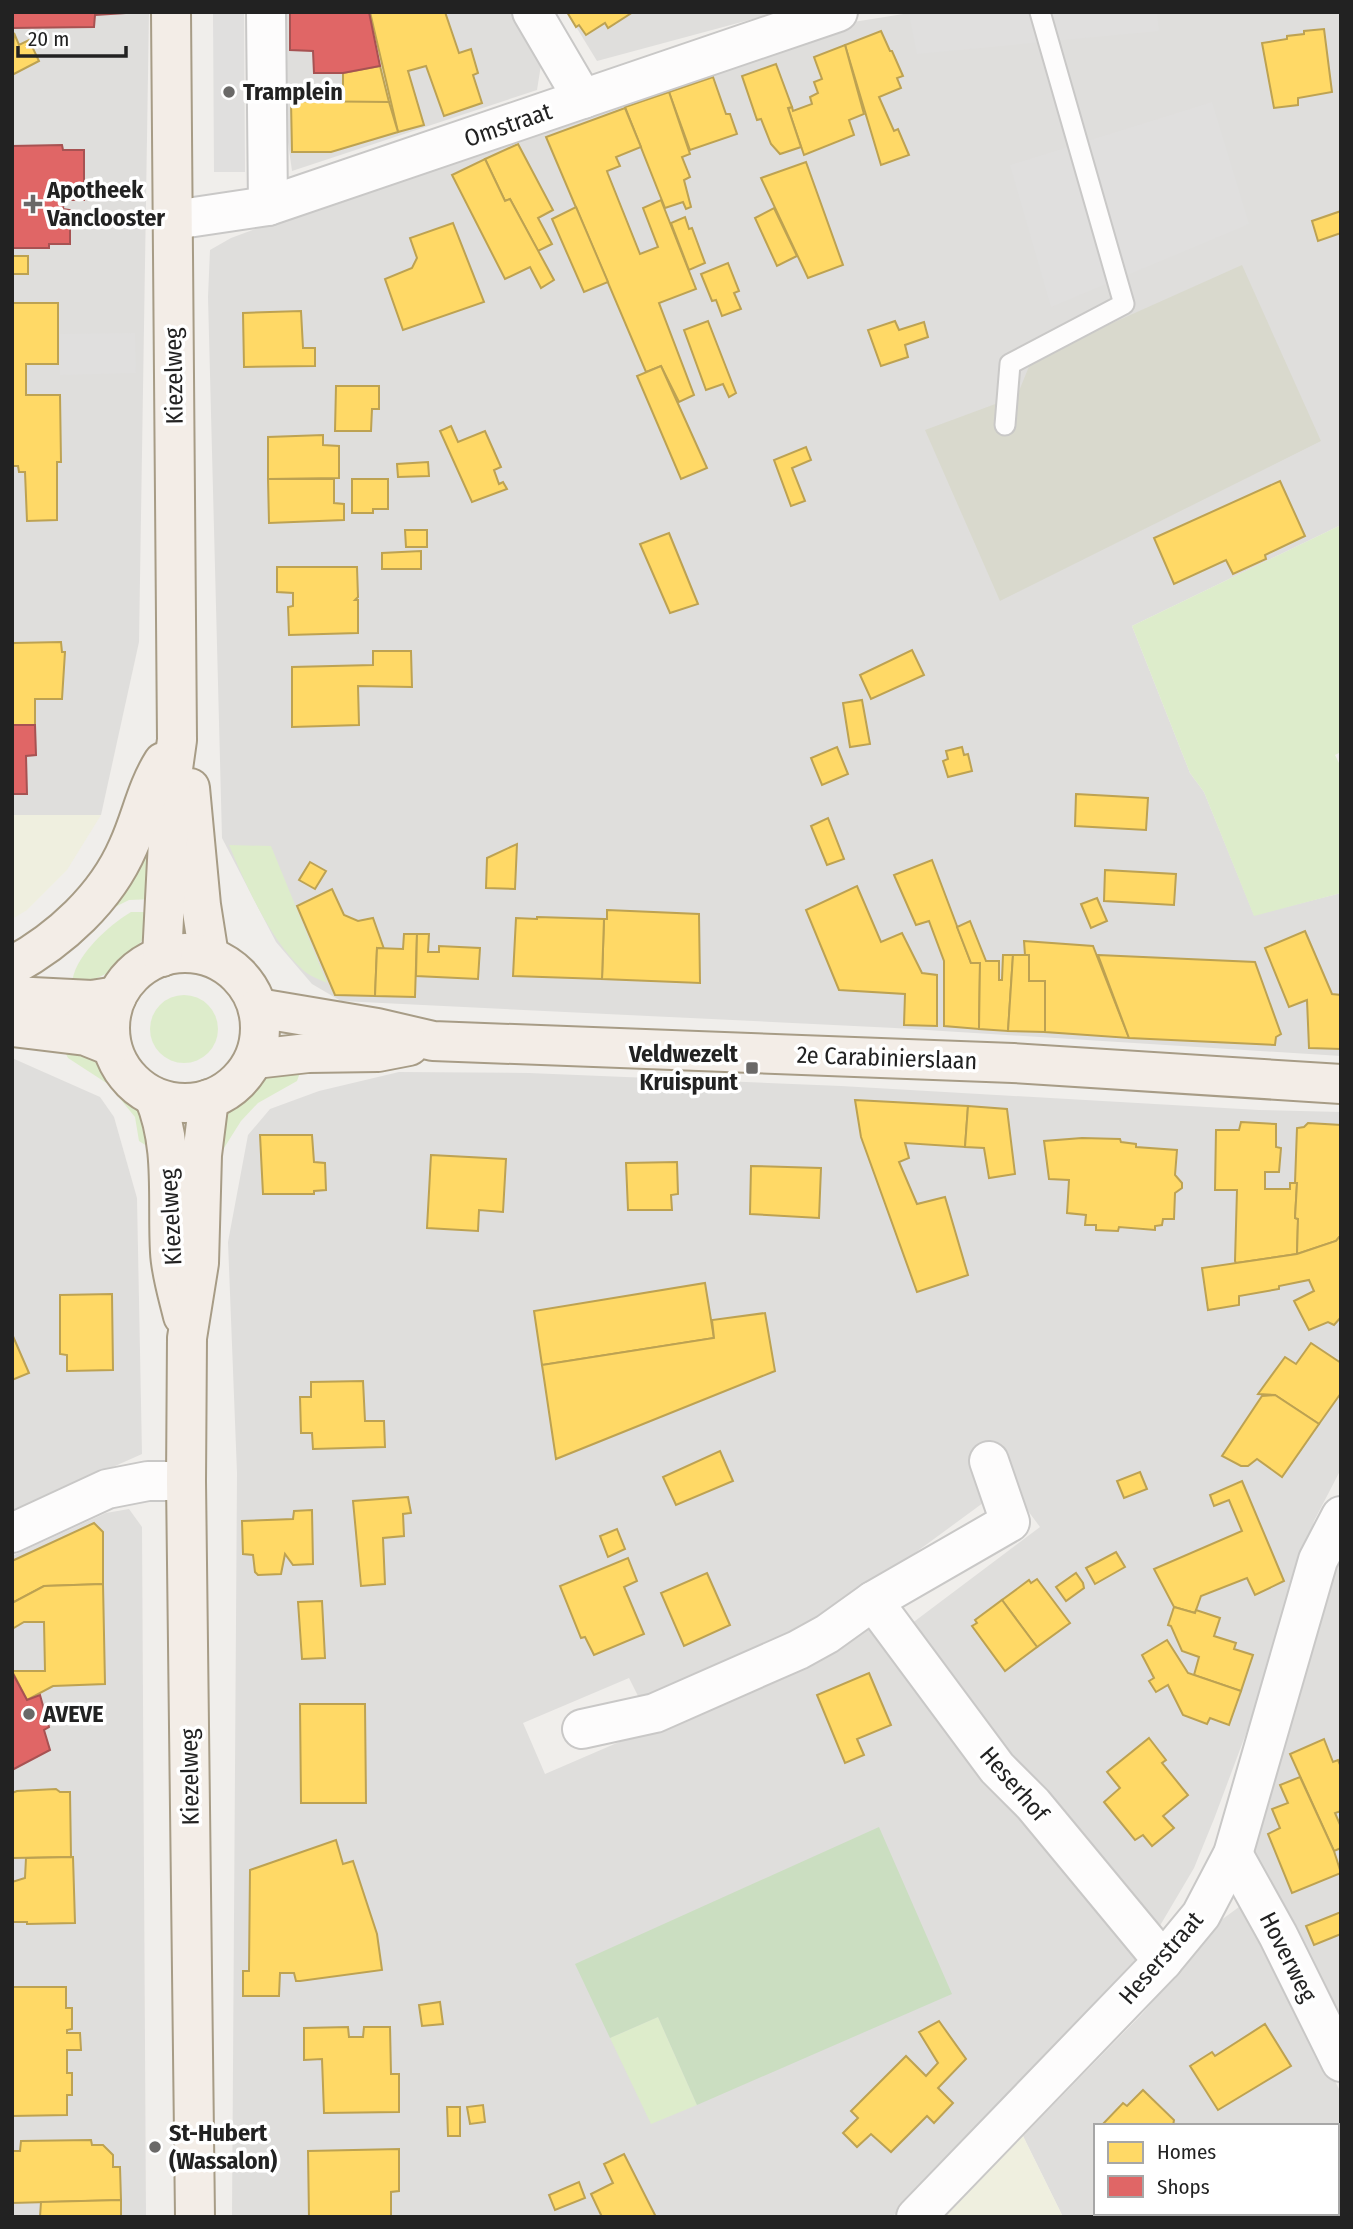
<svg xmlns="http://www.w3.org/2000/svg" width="1353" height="2229" font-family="'Fira Sans Condensed',sans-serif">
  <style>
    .residential { fill: #dfdedc; fill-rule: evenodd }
    .construction { fill: #d9d9cd }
    .farmland { fill: #efefdf }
    .grass { fill: #ddeccb }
    .forest { fill: #cbdec1 }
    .parking { fill: #e0dfde }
    .homes { fill: #ffd966; stroke: #bda252; stroke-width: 2 }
    .shops { fill: #e06666; stroke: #a75252; stroke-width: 2 }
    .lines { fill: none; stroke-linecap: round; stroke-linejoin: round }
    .service-casing { stroke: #c9c8c7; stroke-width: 23 }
    .minor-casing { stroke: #c9c8c7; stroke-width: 42 }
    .primary-casing { stroke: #a79c86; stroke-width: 42 }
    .service { stroke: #fdfcfc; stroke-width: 19 }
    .minor { stroke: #fdfcfc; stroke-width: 38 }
    .primary { stroke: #f3ede7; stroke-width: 38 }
    .poi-dot { fill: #6a6968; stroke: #fff; stroke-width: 2.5 }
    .labels { text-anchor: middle; stroke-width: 7; stroke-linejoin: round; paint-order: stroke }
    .poi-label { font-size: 24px; font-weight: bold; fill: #222; stroke: #fff; text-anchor: start }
    .street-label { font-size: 24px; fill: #222; stroke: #fff }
  </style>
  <rect width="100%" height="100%" fill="#f0eeeb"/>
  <g class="residential">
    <polygon points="12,12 149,12 139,642 101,815 12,815"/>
    <polygon points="270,12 512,12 541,65 537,90 292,171"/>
    <polygon points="567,12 779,12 597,61"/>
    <polygon points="916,12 1341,12 1341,525 1132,626 1190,773 1204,792 1254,915 1341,893 1341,1056 895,1028 341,1001 312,984 276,942 222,838 208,297 210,250 231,238 409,173 847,23"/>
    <polygon points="12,1058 100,1097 114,1117 137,1198 142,1454 12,1512"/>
    <polygon points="399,1072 529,1073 841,1086 1259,1110 1341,1112 1341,1469 1314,1521 1275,1656 1214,1819 1194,1868 1158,1929 1007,1756 911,1624 1040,1527 1014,1492 996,1444 971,1452 987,1500 825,1619 641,1702 629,1678 523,1723 545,1774 802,1663 873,1619 1134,1949 1136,1961 1115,1987 892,2217 232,2217 237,1473 228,1242 248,1135 270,1109 319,1091"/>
    <polygon points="129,1509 142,1527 146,2217 12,2217 12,1556 106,1513"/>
    <polygon points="1341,1554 1341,2024 1336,2026 1249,1841 1335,1566"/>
    <path d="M1239,1907l11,4 91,182v124h-278l-40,-81 118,-121 57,-65 15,-24zM1096,2126h241v87h-241z"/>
  </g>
  <polygon class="construction" points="1242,265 1321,441 1000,601 925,430 1017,396 1032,359"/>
  <g class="farmland">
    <polygon points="12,815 101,815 67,870 27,910 12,919"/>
    <polygon points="1023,2136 1063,2217 945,2217"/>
  </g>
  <g class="grass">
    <polygon points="1341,525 1341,752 1335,755 1341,767 1341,893 1254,916 1204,792 1190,773 1132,626"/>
    <polygon points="161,781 153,899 129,900 115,907 109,907"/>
    <path d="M229,845l42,1 56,137c-8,-4 -18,-7 -24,-13 -33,-30 -57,-85 -74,-125z"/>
    <path d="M131,912h20c-5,41 -39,66 -79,73 0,-27 37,-60 59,-73z"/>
    <circle cx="184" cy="1029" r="34"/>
    <polygon points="81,1051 110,1074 139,1108 153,1150 139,1141 135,1117 108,1084 68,1058 65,1052"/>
    <path d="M302,1067l-5,14 -39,22 -17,18 -17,27 -10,1c6,-32 29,-63 61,-75 8,-4 18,-5 27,-7z"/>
    <polygon points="658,2017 697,2105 651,2124 610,2038"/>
  </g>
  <polygon class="forest" points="879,1827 952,1994 697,2105 658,2017 610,2038 575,1964"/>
  <g class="parking">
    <polygon points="213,12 244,12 245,172 214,172"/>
    <polygon points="921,12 1157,12 1159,31 917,54 909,14"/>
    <polygon points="1212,102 1249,224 1051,307 1010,165"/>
    <polygon points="135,333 136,373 60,375 60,334"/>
  </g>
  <g class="homes">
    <polygon points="370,12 445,12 459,53 471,49 478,73 473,75 482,103 444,116 426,66 408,71 424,125 398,132"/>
    <polygon points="567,12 633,12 608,28 605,23 586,35 579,25 576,27"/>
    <polygon points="1324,29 1332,92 1298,98 1298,105 1274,108 1262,43 1287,39 1287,36 1304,34 1304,31"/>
    <polygon points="881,31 890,51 892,51 903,76 897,78 901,88 879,97 894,131 898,129 909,155 881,165 845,45"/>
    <polygon points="14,33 19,45 29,40 39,61 12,75"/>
    <polygon points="845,45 864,114 849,120 854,135 804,155 788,108 792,107 793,111 812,104 810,97 818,93 814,82 822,79 814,57"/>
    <polygon points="776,64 792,107 788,108 801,147 780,154 771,144 761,119 757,120 742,76"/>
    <polygon points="380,66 389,102 343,102 343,73"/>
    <polygon points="713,77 726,114 730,114 737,134 690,150 669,92"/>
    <polygon points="669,92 690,154 682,157 690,177 684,180 691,207 686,209 683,202 665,208 625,107"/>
    <polygon points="291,101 389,102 398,132 331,152 292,152"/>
    <polygon points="625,108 641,147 616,157 620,166 607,171 608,174 640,254 658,247 643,208 661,200 696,289 659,303 694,395 679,402 661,366 646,372 546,137"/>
    <polygon points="518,144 553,210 538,218 552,244 538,251 510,199 505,201 485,159"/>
    <polygon points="485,159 505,201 510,199 554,280 541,288 530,267 505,279 452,175"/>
    <polygon points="806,162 843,265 808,278 761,178"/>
    <polygon points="576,207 608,282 584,292 552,219"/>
    <polygon points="774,208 797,256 777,266 755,218"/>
    <polygon points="1341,211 1341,233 1318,241 1312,221"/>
    <polygon points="685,217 689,229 692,228 705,263 689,270 671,223"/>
    <polygon points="453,223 484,302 403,330 385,279 412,268 417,258 410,238"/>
    <rect x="12" y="256" width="16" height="18"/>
    <polygon points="728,263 739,291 734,293 741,309 722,316 716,300 712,301 701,274"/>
    <polygon points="12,303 58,303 58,364 26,364 26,395 60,395 61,462 57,462 57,520 27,521 25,472 19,472 18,466 12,466"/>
    <polygon points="301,311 303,348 315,348 315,366 244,367 243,313"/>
    <polygon points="708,321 736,393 729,397 723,384 706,390 684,330"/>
    <polygon points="895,321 899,330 924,322 928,337 905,345 908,357 881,366 868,330"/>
    <polygon points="661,366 707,468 681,479 637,376"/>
    <polygon points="336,386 379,386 379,409 372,409 371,431 335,431"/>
    <polygon points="451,426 458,442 485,431 501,467 494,470 499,484 503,482 507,489 472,502 440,431"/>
    <polygon points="323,435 323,445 339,446 339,478 268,479 268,437"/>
    <polygon points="806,447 811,460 792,468 805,501 791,506 774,460"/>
    <polygon points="428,462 429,476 398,477 397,464"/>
    <polygon points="268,479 334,479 334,503 344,504 344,520 269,523"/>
    <polygon points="352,479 388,479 388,509 373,509 373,513 352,513"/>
    <polygon points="1280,481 1305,536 1265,555 1266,559 1233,574 1226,560 1174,584 1154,538"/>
    <polygon points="405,530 427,530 427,547 406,547"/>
    <polygon points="669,533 698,604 670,613 640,544"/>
    <polygon points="421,551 421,569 382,569 382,553"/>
    <polygon points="277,567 357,567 358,597 355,600 358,600 358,633 289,635 288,607 293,606 293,593 277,592"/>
    <polygon points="61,642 62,652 65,652 62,699 35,699 35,725 12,725 12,645 14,643"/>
    <polygon points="912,650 924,675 871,699 860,675"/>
    <polygon points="373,651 411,651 412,687 358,686 359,725 292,727 292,667 373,665"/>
    <polygon points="862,700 870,744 850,747 843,703"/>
    <polygon points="837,747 848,774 822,785 811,758"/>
    <polygon points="962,747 964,755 968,754 972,771 948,777 943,761 948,759 946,751"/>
    <polygon points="1076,794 1148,798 1146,830 1075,826"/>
    <polygon points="828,818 844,859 827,865 811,826"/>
    <polygon points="517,844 515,889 486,888 487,858"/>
    <polygon points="932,860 971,963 980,963 979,1029 944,1026 944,961 929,921 916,925 894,875"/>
    <polygon points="310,862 326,871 315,889 299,880"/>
    <polygon points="1105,870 1176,874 1174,905 1104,901"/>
    <polygon points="857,886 881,942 902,933 922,973 937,975 937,1026 904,1025 905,994 839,990 806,910"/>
    <polygon points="332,889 344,915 358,921 373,918 384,949 377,948 375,996 335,995 297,906"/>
    <polygon points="1097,898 1107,921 1091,928 1081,904"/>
    <polygon points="607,910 699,914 700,983 602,979 604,919 607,919"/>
    <polygon points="537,917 604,919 602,979 513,976 516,918 537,919"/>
    <polygon points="970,921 986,961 999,961 999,980 1002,980 1003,955 1013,955 1008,1031 979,1029 980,963 971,963 957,927"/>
    <polygon points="1305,931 1332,994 1341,995 1341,1049 1309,1048 1307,1000 1289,1007 1265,948"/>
    <polygon points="404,934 417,934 415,997 375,996 377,948 403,949"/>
    <polygon points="417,934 429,934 428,952 439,952 439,946 480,948 478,979 416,976"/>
    <polygon points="1024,941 1093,946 1129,1038 1045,1032 1045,981 1029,981 1029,955 1025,955"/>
    <polygon points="1013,955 1029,955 1029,981 1045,981 1045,1032 1008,1031"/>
    <polygon points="1098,955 1255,962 1281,1034 1276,1037 1275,1045 1129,1038"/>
    <polygon points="855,1100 968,1106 965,1147 905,1143 909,1158 899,1162 917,1204 945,1197 968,1275 917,1292 861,1137"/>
    <polygon points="968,1106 1007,1109 1015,1174 989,1178 984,1148 965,1147"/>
    <polygon points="1241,1122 1276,1124 1276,1147 1281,1148 1279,1172 1265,1172 1265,1189 1290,1189 1290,1183 1297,1183 1295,1218 1298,1219 1297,1254 1236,1263 1235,1261 1237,1190 1215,1190 1216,1130 1239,1130"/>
    <polygon points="1308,1123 1341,1125 1341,1235 1336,1241 1297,1254 1298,1219 1295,1218 1297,1183 1295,1183 1297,1128 1304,1127"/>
    <polygon points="260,1135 312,1135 314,1162 325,1163 326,1190 314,1191 314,1194 263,1194"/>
    <polygon points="1082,1138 1120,1139 1121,1142 1136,1144 1136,1147 1177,1150 1175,1175 1182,1183 1182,1188 1175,1193 1174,1219 1163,1219 1162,1225 1155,1226 1155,1230 1119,1227 1118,1231 1096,1230 1096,1225 1085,1225 1086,1215 1067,1213 1069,1180 1049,1179 1044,1141"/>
    <polygon points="431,1155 506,1159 503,1212 479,1210 478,1231 427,1228"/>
    <polygon points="677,1162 678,1194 671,1195 672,1210 628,1210 626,1163"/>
    <polygon points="751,1166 821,1168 819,1218 750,1214"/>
    <polygon points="1341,1235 1341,1317 1334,1325 1328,1322 1309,1330 1294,1301 1314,1291 1309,1280 1279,1286 1279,1289 1239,1296 1239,1305 1208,1310 1202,1268 1297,1254 1336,1241"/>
    <polygon points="705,1283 714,1338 542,1365 534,1311"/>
    <polygon points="112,1294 113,1370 67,1371 67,1355 60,1354 60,1295"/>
    <polygon points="765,1313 775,1371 556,1459 542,1365 714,1338 712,1320"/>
    <polygon points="12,1334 29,1373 12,1380"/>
    <polygon points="1311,1343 1341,1363 1341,1393 1319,1424 1275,1395 1258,1394 1285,1357 1296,1364"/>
    <polygon points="363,1381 365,1421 384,1421 385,1447 313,1449 312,1433 301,1433 300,1397 311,1397 311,1382"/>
    <polygon points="1275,1395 1319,1424 1282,1477 1257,1459 1248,1466 1241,1466 1222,1456 1262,1396"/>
    <polygon points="720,1451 733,1481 676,1505 663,1477"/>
    <polygon points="1140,1472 1147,1489 1124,1498 1117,1481"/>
    <polygon points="1242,1481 1284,1581 1255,1595 1247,1578 1201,1596 1195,1613 1174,1607 1154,1569 1242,1531 1229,1500 1214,1506 1210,1495"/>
    <polygon points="408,1497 411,1513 403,1514 404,1536 383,1538 385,1584 361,1586 353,1501"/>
    <polygon points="312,1510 313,1564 293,1565 285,1554 281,1574 258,1575 255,1572 253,1555 243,1554 242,1521 293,1519 294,1511"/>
    <polygon points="94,1523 103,1532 103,1584 44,1586 12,1603 12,1561"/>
    <polygon points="617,1529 625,1549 608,1557 600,1536"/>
    <polygon points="1116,1552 1125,1567 1095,1584 1086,1568"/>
    <polygon points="628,1558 637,1581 624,1587 644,1634 594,1655 585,1637 581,1638 560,1586"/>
    <polygon points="707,1573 730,1625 684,1646 661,1593"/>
    <polygon points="1076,1573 1083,1583 1084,1588 1066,1601 1056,1587"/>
    <polygon points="1037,1579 1070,1623 1037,1647 1002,1600 1029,1580 1031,1583"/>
    <polygon points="103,1584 105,1684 53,1686 27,1700 12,1671 45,1671 44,1622 24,1622 12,1629 12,1603 44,1586"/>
    <polygon points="1002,1600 1037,1647 1005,1671 972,1626 977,1623 975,1620"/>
    <polygon points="322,1601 325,1658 302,1659 298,1602"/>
    <polygon points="1174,1607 1195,1613 1196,1610 1220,1618 1214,1636 1236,1643 1234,1649 1253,1655 1241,1691 1194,1675 1199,1657 1182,1651 1171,1626 1168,1625"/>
    <polygon points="1167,1640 1188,1673 1241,1691 1229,1725 1210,1718 1207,1724 1183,1715 1168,1685 1156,1692 1149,1681 1154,1678 1142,1655"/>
    <polygon points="869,1673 891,1725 857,1739 864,1755 845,1763 817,1695"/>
    <polygon points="300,1704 365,1704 366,1803 301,1803"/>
    <polygon points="1149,1738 1166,1760 1162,1763 1188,1795 1163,1816 1174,1828 1152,1846 1143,1835 1135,1840 1104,1802 1120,1788 1107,1772"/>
    <polygon points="1324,1739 1333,1762 1338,1760 1341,1767 1341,1811 1335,1813 1341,1827 1341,1848 1334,1851 1290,1754"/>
    <polygon points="1300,1777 1334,1851 1341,1873 1292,1893 1268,1834 1280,1828 1272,1809 1288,1803 1280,1785"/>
    <polygon points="56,1789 60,1792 70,1792 71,1857 12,1858 12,1793 17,1791"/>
    <polygon points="336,1840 343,1864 353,1861 377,1934 382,1970 300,1981 296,1981 294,1973 280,1973 279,1996 243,1996 243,1971 249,1971 250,1870"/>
    <polygon points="73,1857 75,1923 27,1924 27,1922 13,1922 12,1882 25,1878 26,1858"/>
    <polygon points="1341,1912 1341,1934 1314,1945 1306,1926"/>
    <polygon points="12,1987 66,1987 66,2008 72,2008 72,2029 67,2030 67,2033 80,2033 81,2050 67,2050 67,2073 72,2073 72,2095 67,2095 67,2115 12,2116"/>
    <polygon points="440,2002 443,2024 422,2026 419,2005"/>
    <polygon points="939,2021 966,2059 938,2088 953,2103 934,2123 927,2116 891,2152 871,2134 857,2147 843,2133 858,2118 851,2111 906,2056 926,2076 938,2063 919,2032"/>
    <polygon points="1265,2024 1291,2066 1218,2110 1190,2066 1212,2052 1215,2056"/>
    <polygon points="348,2027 349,2037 363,2037 364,2027 390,2027 391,2074 399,2074 399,2112 324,2113 322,2059 304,2060 304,2028"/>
    <polygon points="1143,2090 1174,2120 1173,2126 1101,2126 1123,2103 1127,2106"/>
    <polygon points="483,2105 485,2122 470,2124 467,2107"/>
    <polygon points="447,2107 460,2107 460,2136 448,2136"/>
    <polygon points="91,2140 92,2145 103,2145 113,2155 113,2167 120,2167 121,2200 12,2203 12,2151 20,2151 21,2141"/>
    <polygon points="399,2149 399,2191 391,2192 391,2216 309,2217 308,2151"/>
    <polygon points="624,2154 656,2217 602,2217 591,2194 613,2183 604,2164"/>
    <polygon points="579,2182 585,2198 555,2210 549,2195"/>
    <polygon points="121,2200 121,2217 40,2217 41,2202"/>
  </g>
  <g class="shops">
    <polygon points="12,12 125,12 125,13 95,15 94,27 12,28"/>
    <polygon points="290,12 369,12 380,66 343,73 314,73 313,51 290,50"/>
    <polygon points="62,145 63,150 84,150 84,200 64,200 63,209 70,210 70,244 49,244 49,248 12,248 12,146"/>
    <polygon points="12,725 35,725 36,755 26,756 27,794 12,794"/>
    <polygon points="12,1672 27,1700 40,1695 49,1727 44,1730 50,1750 12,1770"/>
  </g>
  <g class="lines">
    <defs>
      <polyline id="service" points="1005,425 1010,364 1124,304 1040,12"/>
      <g id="minor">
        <polyline points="266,12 268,206"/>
        <polyline points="532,12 583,99"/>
        <polyline points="174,220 268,206 838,12"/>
        <polyline points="12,1533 107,1489 148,1481 186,1481"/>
        <polyline points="873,1601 997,1768 1033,1804 1163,1961"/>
        <polyline points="582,1729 655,1713 798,1650 827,1634 873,1601 1010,1522 989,1461"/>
        <polyline points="1233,1854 1278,1935 1341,2062"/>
        <polyline points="916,2217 1163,1961 1201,1915 1233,1854 1318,1560 1341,1516"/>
      </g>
      <g id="primary">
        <polyline points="190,788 201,905 209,956"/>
        <circle cx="185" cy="1028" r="75"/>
        <polyline points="162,957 171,783 177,740 171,12"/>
        <path d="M12,966c48,-26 94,-68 116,-119 13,-28 18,-58 35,-85"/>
        <polyline points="12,996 92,1000 117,996"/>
        <polyline points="258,1008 377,1028 433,1041 1013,1063 1341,1084"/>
        <polyline points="12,1027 86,1036 111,1046"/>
        <polyline points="255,1059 308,1053 378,1052 409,1046"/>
        <path d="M154,1097c21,49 13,103 16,155 1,21 8,43 13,64"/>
        <polyline points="195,2217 186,1481 187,1338 199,1263 202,1155 209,1099"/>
      </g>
    </defs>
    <use href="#service" class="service-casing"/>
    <use href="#minor" class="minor-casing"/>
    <use href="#primary" class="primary-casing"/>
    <use href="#service" class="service"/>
    <use href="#minor" class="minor"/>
    <use href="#primary" class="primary"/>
  </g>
  <g class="poi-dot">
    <circle cx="229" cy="92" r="7"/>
    <path d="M29.5 193.5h7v7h7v7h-7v7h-7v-7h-7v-7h7z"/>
    <rect x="745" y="1061" width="14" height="14" rx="3.5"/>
    <circle cx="29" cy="1714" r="7"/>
    <circle cx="155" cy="2147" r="7"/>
  </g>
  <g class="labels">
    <g class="poi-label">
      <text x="243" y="100">Tramplein</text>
      <text x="47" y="198">Apotheek<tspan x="47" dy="28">Vanclooster</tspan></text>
      <text x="738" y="1062" text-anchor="end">Veldwezelt<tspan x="738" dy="28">Kruispunt</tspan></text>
      <text x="43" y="1722">AVEVE</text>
      <text x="169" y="2141">St-Hubert<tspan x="169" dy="28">(Wassalon)</tspan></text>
    </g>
    <g class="street-label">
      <text transform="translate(508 125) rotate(-19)" y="8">Omstraat</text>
      <text transform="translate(174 376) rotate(-91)" y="8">Kiezelweg</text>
      <text transform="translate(887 1058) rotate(2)" y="8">2e Carabinierslaan</text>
      <text transform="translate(171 1217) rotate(-93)" y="8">Kiezelweg</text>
      <text transform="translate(190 1777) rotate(-91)" y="8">Kiezelweg</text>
      <text transform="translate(1014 1784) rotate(49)" y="8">Heserhof</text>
      <text transform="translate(1288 1957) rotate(63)" y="8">Hoverweg</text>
      <text transform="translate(1161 1958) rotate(-49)" y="8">Heserstraat</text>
    </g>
  </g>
  <rect width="1353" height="2229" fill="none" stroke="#222222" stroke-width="28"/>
  <rect x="1094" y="2124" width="245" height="91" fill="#ffffff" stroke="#a7a7a7" stroke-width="2"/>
  <rect x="1108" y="2142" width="35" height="21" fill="#ffd966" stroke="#a7a7a7" stroke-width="2"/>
  <text x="1157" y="2159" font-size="21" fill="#222222">Homes</text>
  <rect x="1108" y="2176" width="35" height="21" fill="#e06666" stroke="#a7a7a7" stroke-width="2"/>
  <text x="1157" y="2194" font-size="21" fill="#222222">Shops</text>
  <path d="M18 46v10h108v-10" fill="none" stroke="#222222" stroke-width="3.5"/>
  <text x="28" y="46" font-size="21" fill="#222222" stroke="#ffffff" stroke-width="5" paint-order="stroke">20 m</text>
</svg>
